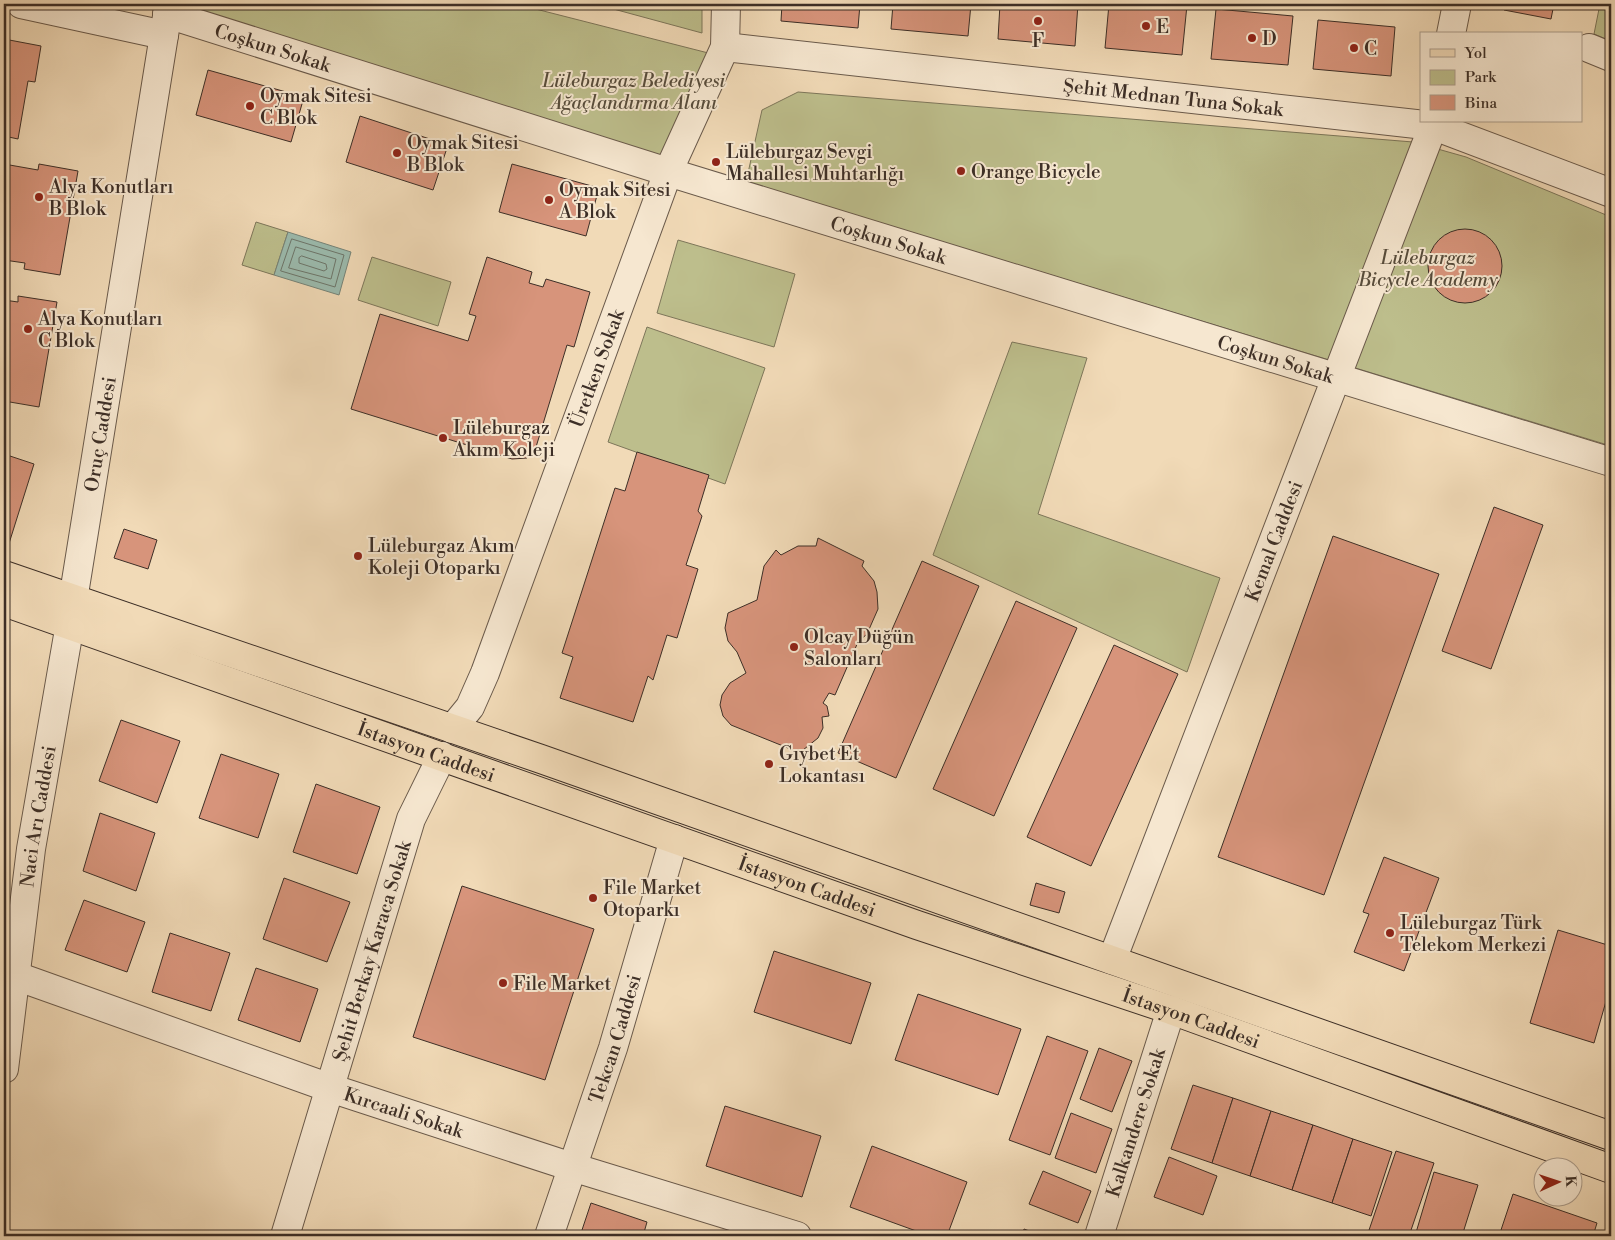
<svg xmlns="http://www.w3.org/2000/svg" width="1615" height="1240" font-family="'Libre Bodoni',serif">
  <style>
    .green { fill: #bdbe8c; stroke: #7d765a }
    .water { fill: #9bbbae; stroke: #758378 }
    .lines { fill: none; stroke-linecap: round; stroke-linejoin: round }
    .shore { stroke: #6c756a; stroke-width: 1 }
    .building { fill: #d7947b; stroke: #3d2f27 }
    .minor-casing { stroke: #6a5a4b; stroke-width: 30 }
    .major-casing { stroke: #3d2f27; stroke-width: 30 }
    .minor { stroke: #f6e7d0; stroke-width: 28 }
    .major { stroke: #f1dab7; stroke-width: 28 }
    .poi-dot { fill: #8f2418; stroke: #f6e7d0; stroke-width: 2 }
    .labels { text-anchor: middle; stroke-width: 4; stroke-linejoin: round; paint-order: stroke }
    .poi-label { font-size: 19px; fill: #3d2f27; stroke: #f6e7d0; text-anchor: start }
    .street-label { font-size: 19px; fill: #3d2f27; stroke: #f6e7d0 }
    .park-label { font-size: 19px; font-style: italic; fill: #574c3b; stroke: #f6e7d0 }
  </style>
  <rect width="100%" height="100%" fill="#f1dab7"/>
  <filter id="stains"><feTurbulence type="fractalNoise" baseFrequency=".004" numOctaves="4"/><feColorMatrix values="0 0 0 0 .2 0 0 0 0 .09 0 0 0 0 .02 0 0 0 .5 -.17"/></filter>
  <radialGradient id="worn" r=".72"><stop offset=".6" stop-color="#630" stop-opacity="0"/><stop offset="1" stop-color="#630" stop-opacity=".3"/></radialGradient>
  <g class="green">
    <polygon points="179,4 516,4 724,57 660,158"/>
    <polygon points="595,4 702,4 702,33"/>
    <polygon points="1600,4 1611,4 1611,41 1594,34"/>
    <polygon points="798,92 1413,142 1466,157 1611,217 1611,446 746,182 762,110"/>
    <polygon points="256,222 288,232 274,275 242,265"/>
    <polygon points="678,240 795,274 774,347 657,313"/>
    <polygon points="372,257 451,282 438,326 358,300"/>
    <polygon points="647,327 765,368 725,484 608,442"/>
    <polygon points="1012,342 1087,358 1038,514 1220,578 1187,672 933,555"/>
  </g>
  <polygon class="water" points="288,232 351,252 339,295 274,275"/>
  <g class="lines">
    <g class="shore">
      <polygon points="292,239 344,255 335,287 281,271"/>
      <polygon points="296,247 336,259 331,279 289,268"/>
      <polygon points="302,256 326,264 327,269 324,271 299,263 299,258"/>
    </g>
  </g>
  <g class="building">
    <polygon points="782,4 860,4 858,28 781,21"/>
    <polygon points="893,4 971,4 968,36 891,29"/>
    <polygon points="1000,4 1078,4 1075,46 998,39"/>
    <polygon points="1109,4 1187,5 1182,55 1105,48"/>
    <polygon points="1505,4 1554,4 1551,19 1504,10"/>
    <polygon points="1216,9 1293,16 1288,65 1211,59"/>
    <polygon points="1318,20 1395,27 1391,76 1313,69"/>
    <polygon points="4,39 41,46 35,82 28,81 18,139 4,136"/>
    <polygon points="208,70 304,97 291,142 196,115"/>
    <polygon points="360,116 448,145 433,190 346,162"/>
    <polygon points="4,164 38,170 39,164 78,171 60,275 24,269 25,263 4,260"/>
    <polygon points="512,164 599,188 586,236 499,212"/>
    <circle cx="1465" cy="266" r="37"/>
    <polygon points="487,257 532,272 529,283 543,287 546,279 590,292 574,347 567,345 536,447 527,458 512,459 351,409 380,314 468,341 476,316 469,314"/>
    <polygon points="18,296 57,302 39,407 4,401 4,300 18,302"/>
    <polygon points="637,452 709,475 698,511 702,516 686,565 698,569 677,638 667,635 653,680 648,676 633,722 560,698 573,657 562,653 615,488 625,491"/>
    <polygon points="4,454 34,464 6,553 4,552"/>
    <polygon points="1494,507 1543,525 1491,669 1442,651"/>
    <polygon points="124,529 157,540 148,569 114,558"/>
    <polygon points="1333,536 1439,574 1324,895 1218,857"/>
    <polygon points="818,538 864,561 862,566 874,581 877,592 878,609 867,634 858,642 835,695 829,693 823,703 827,706 829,716 822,717 823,728 818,738 803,750 793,750 731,725 723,716 720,705 722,695 730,683 746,673 737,652 728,641 725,628 728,613 757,600 764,566 776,550 781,555 798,546 816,546"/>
    <polygon points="922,561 979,586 896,778 838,753"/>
    <polygon points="1016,601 1077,628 994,816 933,789"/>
    <polygon points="1114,645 1178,674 1091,866 1027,837"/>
    <polygon points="4,659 5,659 4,723"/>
    <polygon points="121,720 180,741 157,803 99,781"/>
    <polygon points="221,754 279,774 258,838 199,818"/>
    <polygon points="316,784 380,807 357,874 293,852"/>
    <polygon points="100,813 155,833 136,891 83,871"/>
    <polygon points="1384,857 1439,878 1404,971 1354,952 1369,914 1363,912"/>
    <polygon points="284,878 350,902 327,962 263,939"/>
    <polygon points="1036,883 1065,892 1059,913 1030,905"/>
    <polygon points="462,886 594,929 545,1080 413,1037"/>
    <polygon points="84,900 145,922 127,972 65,950"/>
    <polygon points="1558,930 1611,946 1611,984 1594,1043 1530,1023"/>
    <polygon points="170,933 230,953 211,1011 152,992"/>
    <polygon points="774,951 871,983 851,1044 754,1012"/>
    <polygon points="256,968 318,989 300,1042 238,1020"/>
    <polygon points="918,994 1021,1029 998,1095 895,1060"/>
    <polygon points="1047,1036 1088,1051 1050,1155 1009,1140"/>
    <polygon points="1099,1048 1132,1061 1112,1112 1080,1099"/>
    <polygon points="1193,1085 1233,1098 1212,1163 1171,1149"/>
    <polygon points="1233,1098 1271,1111 1250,1176 1212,1163"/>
    <polygon points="725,1106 821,1136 802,1197 706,1166"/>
    <polygon points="1271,1111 1313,1125 1292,1190 1250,1176"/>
    <polygon points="1071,1113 1112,1129 1096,1173 1055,1158"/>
    <polygon points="1313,1125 1353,1139 1332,1203 1292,1190"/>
    <polygon points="1353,1139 1392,1152 1371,1216 1332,1203"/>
    <polygon points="872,1146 967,1182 947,1236 930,1236 850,1207"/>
    <polygon points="1396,1151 1434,1163 1409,1236 1367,1236"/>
    <polygon points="1169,1157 1217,1176 1203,1215 1154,1197"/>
    <polygon points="1043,1171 1091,1191 1078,1223 1029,1204"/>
    <polygon points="1434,1172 1478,1185 1462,1236 1415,1236"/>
    <polygon points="1513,1194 1597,1223 1593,1236 1499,1236"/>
    <polygon points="591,1203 647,1222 643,1236 580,1236"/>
    <polygon points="1024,1229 1043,1236 1022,1236"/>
    <polygon points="686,1232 702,1236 685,1236"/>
  </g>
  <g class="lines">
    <defs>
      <g id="minor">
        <polyline points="21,4 164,35"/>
        <path id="s1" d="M167,14l501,158 943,290"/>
        <polyline points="1451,34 1457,4"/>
        <path id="s2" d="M725,47l709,79 177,67"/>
        <polyline points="1589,48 1611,57"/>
        <path id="s3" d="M73,600l96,-596"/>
        <path id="s4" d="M452,729l18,-22 15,-34 183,-501 57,-125 1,-43"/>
        <path id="s5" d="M1112,960l323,-839"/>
        <path id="s6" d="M16,976l314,112 242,79 225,69"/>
        <path id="s7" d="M4,1069l27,-220 39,-225"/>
        <path id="s8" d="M285,1236l126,-417 31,-63"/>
        <path id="s9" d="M549,1236l64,-188 61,-209"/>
        <path id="s10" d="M1099,1236l72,-226"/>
      </g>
      <g id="major">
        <polyline points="4,575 541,759 1611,1136"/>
        <path id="s11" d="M4,602l913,323 254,85 440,159"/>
      </g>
    </defs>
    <use href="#minor" class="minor-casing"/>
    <use href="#major" class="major-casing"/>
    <use href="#minor" class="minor"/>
    <use href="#major" class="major"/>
  </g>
  <g class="poi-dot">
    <circle cx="1038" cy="21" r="5"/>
    <circle cx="1146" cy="26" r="5"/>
    <circle cx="1252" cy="38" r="5"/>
    <circle cx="1354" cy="48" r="5"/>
    <circle cx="250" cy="106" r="5"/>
    <circle cx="397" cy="153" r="5"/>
    <circle cx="716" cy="162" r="5"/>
    <circle cx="961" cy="171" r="5"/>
    <circle cx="39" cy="197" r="5"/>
    <circle cx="549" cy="200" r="5"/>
    <circle cx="28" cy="329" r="5"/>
    <circle cx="443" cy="438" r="5"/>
    <circle cx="358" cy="556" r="5"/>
    <circle cx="794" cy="647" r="5"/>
    <circle cx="769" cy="764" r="5"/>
    <circle cx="593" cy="898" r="5"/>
    <circle cx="1390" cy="933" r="5"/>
    <circle cx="503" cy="983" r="5"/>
  </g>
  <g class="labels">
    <g class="poi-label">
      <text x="1156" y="33">E</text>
      <text x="1262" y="45">D</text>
      <text x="1038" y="47" text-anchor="middle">F</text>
      <text x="1364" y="55">C</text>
      <text x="260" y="102">Oymak Sitesi<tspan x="260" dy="22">C Blok</tspan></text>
      <text x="407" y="149">Oymak Sitesi<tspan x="407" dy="22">B Blok</tspan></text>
      <text x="726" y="158">Lüleburgaz Sevgi<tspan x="726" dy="22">Mahallesi Muhtarlığı</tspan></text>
      <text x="971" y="178">Orange Bicycle</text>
      <text x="49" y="193">Alya Konutları<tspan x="49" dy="22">B Blok</tspan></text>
      <text x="559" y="196">Oymak Sitesi<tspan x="559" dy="22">A Blok</tspan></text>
      <text x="38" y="325">Alya Konutları<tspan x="38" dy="22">C Blok</tspan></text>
      <text x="453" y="434">Lüleburgaz<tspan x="453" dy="22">Akım Koleji</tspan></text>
      <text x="368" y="552">Lüleburgaz Akım<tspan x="368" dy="22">Koleji Otoparkı</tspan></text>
      <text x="804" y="643">Olcay Düğün<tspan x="804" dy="22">Salonları</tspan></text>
      <text x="779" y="760">Gıybet Et<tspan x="779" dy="22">Lokantası</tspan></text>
      <text x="603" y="894">File Market<tspan x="603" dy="22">Otoparkı</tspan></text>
      <text x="1400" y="929">Lüleburgaz Türk<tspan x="1400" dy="22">Telekom Merkezi</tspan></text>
      <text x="513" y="990">File Market</text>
    </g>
    <g class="street-label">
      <text dy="7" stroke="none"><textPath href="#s1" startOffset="111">Coşkun Sokak</textPath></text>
      <text dy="7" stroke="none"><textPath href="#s2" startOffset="451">Şehit Mednan Tuna Sokak</textPath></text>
      <text dy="7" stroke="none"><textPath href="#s1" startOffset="756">Coşkun Sokak</textPath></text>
      <text dy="7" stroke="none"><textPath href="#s1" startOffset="1161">Coşkun Sokak</textPath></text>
      <text dy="7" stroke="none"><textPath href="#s4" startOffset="390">Üretken Sokak</textPath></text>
      <text dy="7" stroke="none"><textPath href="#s3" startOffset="168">Oruç Caddesi</textPath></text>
      <text dy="7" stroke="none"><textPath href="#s5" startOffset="449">Kemal Caddesi</textPath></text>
      <text dy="7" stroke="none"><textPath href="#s11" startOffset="448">İstasyon Caddesi</textPath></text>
      <text dy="7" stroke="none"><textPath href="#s7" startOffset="255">Naci Arı Caddesi</textPath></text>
      <text dy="7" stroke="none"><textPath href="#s11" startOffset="852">İstasyon Caddesi</textPath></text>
      <text dy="7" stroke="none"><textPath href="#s8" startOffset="298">Şehit Berkay Karaca Sokak</textPath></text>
      <text dy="7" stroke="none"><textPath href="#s11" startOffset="1258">İstasyon Caddesi</textPath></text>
      <text dy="7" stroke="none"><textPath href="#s9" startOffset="208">Tekcan Caddesi</textPath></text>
      <text dy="7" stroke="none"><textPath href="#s6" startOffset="411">Kırcaali Sokak</textPath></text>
      <text dy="7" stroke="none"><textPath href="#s10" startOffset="119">Kalkandere Sokak</textPath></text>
    </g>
    <g class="park-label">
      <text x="634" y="87">Lüleburgaz Belediyesi<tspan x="634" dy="22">Ağaçlandırma Alanı</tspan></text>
      <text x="1428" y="264">Lüleburgaz<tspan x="1428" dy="22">Bicycle Academy</tspan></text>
    </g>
  </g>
  <rect width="1615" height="1240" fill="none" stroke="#f1dab7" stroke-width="20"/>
  <rect x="5" y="5" width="1605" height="1230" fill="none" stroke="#3d2f27" stroke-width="2.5"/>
  <rect x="10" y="10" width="1595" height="1220" fill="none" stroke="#3d2f27"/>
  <rect x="1420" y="32" width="162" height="90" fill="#f6e7d0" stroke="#ac9d8c"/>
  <rect x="1430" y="49" width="25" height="8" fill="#f1dab7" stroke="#ac9d8c"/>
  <text x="1465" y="58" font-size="15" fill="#3d2f27">Yol</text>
  <rect x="1430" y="70" width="25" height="15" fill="#bdbe8c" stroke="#ac9d8c"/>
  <text x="1465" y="82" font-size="15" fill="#3d2f27">Park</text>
  <rect x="1430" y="95" width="25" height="15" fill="#d7947b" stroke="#ac9d8c"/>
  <text x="1465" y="108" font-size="15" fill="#3d2f27">Bina</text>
  <g transform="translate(1558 1182) rotate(87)"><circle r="24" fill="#f6e7d0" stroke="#ac9d8c"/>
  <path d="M0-4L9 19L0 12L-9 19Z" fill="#8f2418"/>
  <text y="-8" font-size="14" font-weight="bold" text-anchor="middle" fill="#3d2f27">K</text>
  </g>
  <rect width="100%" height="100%" filter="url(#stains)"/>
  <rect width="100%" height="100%" fill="url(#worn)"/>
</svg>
